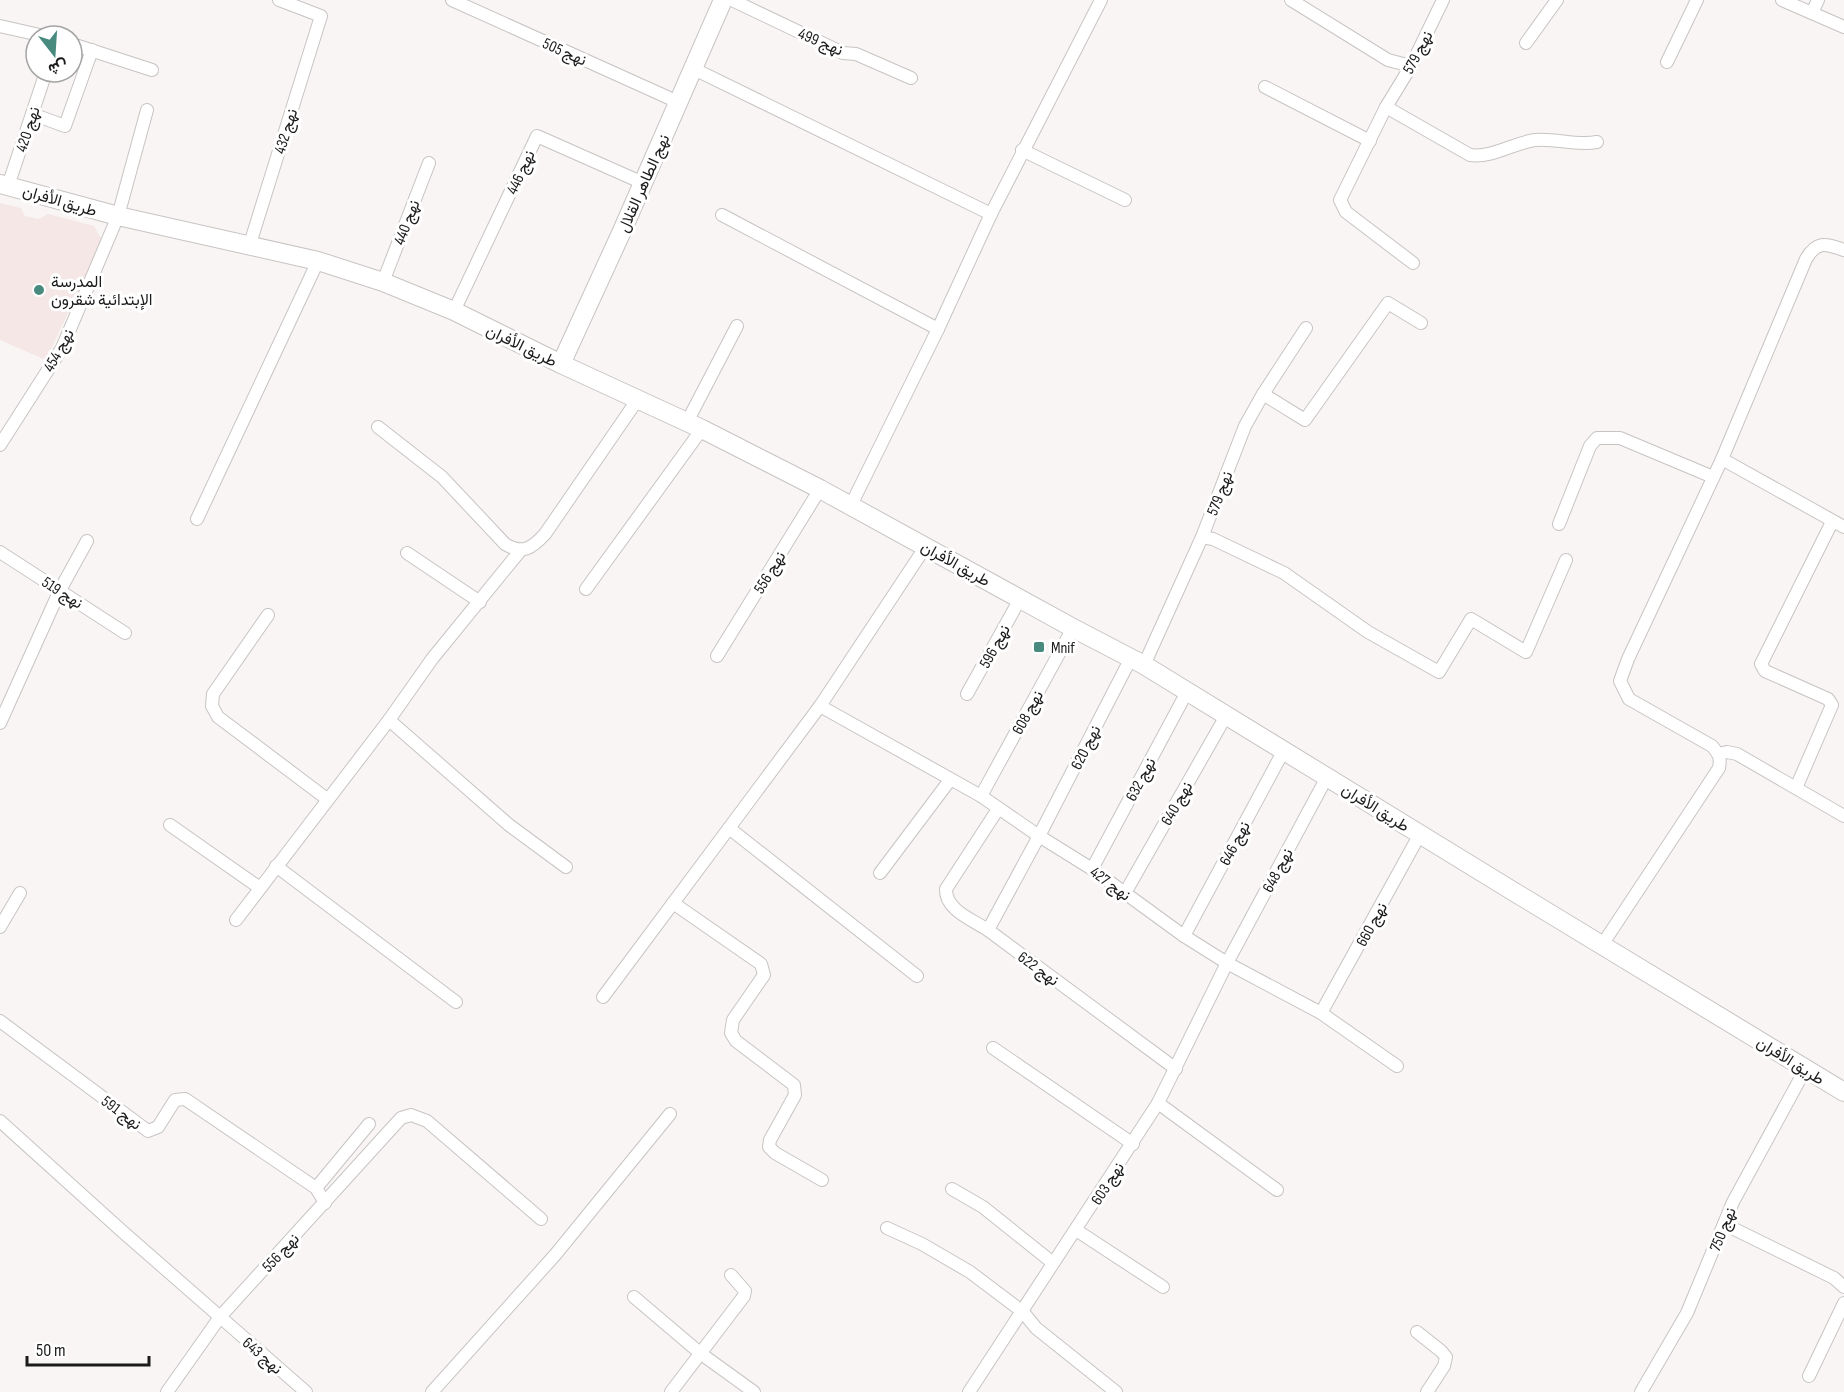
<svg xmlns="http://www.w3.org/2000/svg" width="1844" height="1392" font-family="'Sofia Sans Condensed',Vazirmatn,sans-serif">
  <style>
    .built { fill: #f4e7e5 }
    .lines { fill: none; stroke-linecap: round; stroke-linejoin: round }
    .street-casing { stroke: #c7c4c3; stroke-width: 14 }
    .secondary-casing { stroke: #c7c4c3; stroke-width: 20 }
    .street { stroke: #fff; stroke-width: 12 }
    .secondary { stroke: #fff; stroke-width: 18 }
    .poi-dot { fill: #488b7e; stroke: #fff; stroke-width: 2 }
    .labels { text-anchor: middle; stroke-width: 6; stroke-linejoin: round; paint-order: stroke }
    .street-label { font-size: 16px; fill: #1c1b1b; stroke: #fff }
    .poi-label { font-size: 16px; fill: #1c1b1b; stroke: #fff; text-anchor: start }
  </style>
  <rect width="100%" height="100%" fill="#f9f5f4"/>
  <polygon class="built" points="0,203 21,208 25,216 38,219 48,214 94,226 102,240 46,360 0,340"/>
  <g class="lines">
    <defs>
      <g id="street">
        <polyline points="452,0 678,102"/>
        <polyline points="732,0 843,53 856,54 911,78"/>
        <polyline points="1291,0 1388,60 1411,66"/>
        <polyline points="1782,0 1844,27"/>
        <polyline points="1812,13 1818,0"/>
        <polyline points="0,26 44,36"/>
        <polyline points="1526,43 1557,0"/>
        <polyline points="72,44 152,70"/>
        <polyline points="1667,62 1697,0"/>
        <polyline points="692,68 991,214"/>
        <polyline points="1265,87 1370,141"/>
        <path d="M1386,107l84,48c23,3 43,-12 65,-15 21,-2 41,6 62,2"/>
        <polyline points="32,114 65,126 92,50"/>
        <polyline points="1022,150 1125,200"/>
        <polyline points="8,186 46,72"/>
        <polyline points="722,215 938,329"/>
        <polyline points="249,247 321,16 279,0"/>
        <polyline points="1413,263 1346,212 1340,200 1386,107 1411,66 1443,0"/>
        <polyline points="383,282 429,163"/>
        <polyline points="454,311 537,136 643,183"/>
        <polyline points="1263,394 1305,420 1388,303 1421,323"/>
        <polyline points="687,422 737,326"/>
        <path d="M378,427l64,50 63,67c18,11 27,4 40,-10l93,-135"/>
        <polyline points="0,445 62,348 118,216 147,110"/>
        <polyline points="1722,459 1844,527"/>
        <polyline points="851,505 938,329 991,214 1101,0"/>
        <polyline points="197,519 318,261"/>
        <polyline points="1559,524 1590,446 1597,438 1620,438 1713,477"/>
        <polyline points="1202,537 1213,539 1284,573 1368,632 1439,672 1471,619 1526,652 1566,560"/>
        <polyline points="0,552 125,633"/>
        <polyline points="407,553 480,602"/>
        <polyline points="586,589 702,429"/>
        <polyline points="268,615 213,694 212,706 218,717 327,799"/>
        <polyline points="717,656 820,489"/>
        <polyline points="1131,658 1039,836 988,930 1176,1069"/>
        <polyline points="1144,665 1202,537 1245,426 1263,394 1306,328"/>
        <polyline points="967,694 1020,599"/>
        <polyline points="820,706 981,796 1039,836 1092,869 1184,936 1227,963 1321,1013 1397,1066"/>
        <polyline points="389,720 509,825 566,867"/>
        <polyline points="0,723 60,590 87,541"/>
        <polyline points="1719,754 1727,752 1737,754 1844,816"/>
        <polyline points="1796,788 1832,705 1828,699 1765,671 1761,664 1832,522"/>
        <polyline points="981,796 1073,628"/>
        <polyline points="170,825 260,888"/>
        <polyline points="729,828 917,976"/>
        <polyline points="276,866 456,1002"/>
        <polyline points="1092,869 1188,690"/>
        <polyline points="880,873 950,780"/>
        <polyline points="1125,893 1227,714"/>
        <polyline points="673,903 761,964 764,975 733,1020 731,1033 736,1041 794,1085 795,1095 770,1140 769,1147 775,1153 822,1180"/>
        <polyline points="236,920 389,720 432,659 520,551"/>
        <polyline points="0,927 20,893"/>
        <path d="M988,930c-15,-10 -43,-20 -42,-41l52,-80"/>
        <polyline points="1184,936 1284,750"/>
        <path d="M1602,945l117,-177c2,-10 0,-14 -7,-22l-83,-47 -9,-18 8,-22 94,-200 84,-200c11,-19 20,-15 38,-9"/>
        <polyline points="603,997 820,706 926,546"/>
        <polyline points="1321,1013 1420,834"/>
        <polyline points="0,1021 148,1131 158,1127 175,1100 185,1099 316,1188 325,1203"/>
        <polyline points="993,1048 1133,1144"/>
        <polyline points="1158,1103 1277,1190"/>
        <polyline points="0,1121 123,1232 306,1392"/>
        <polyline points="316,1188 369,1124"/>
        <polyline points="952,1189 983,1207 1053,1263"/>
        <polyline points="1724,1224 1834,1278 1844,1287"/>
        <polyline points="887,1228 922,1244 970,1272 1023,1312 1036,1328 1116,1392"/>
        <polyline points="1076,1230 1163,1287"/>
        <polyline points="634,1297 700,1353 754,1392"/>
        <polyline points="1417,1332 1441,1351 1446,1357 1444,1366 1427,1392"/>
        <polyline points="1809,1376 1844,1303"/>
        <polyline points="167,1392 220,1317 401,1118 411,1115 427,1121 541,1219"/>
        <polyline points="432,1392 555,1255 670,1114"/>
        <polyline points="671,1392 744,1296 745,1291 731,1275"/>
        <polyline points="969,1392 1158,1103 1227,963 1327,777"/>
        <polyline points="1641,1392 1687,1313 1733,1202 1806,1068"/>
      </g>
      <g id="secondary">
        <polyline points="0,184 118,216 318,261 383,282 454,311 561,364 702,429 820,489 1073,628 1144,665 1511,890 1844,1092"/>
        <polyline points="561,364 622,231 723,0"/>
      </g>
    </defs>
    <use href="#street" class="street-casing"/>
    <use href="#secondary" class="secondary-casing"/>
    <use href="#street" class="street"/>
    <use href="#secondary" class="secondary"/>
  </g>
  <g class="poi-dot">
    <circle cx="39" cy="290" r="6"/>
    <rect x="1033" y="641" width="12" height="12" rx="3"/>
  </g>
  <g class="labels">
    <g class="street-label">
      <text transform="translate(821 41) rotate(23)" y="6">نهج 499</text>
      <text transform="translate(565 51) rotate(24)" y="6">نهج 505</text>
      <text transform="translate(1417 52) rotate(-62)" y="6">نهج 579</text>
      <text transform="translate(27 129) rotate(-72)" y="6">نهج 420</text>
      <text transform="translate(285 131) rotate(-73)" y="6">نهج 432</text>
      <text transform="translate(520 172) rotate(-65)" y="6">نهج 446</text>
      <text transform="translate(643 183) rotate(-66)" y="6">نهج الطاهر القلال</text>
      <text transform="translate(60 200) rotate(16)" y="6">طريق الأفران</text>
      <text transform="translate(406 222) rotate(-69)" y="6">نهج 440</text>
      <text transform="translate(522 345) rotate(26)" y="6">طريق الأفران</text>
      <text transform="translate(58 350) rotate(-61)" y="6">نهج 454</text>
      <text transform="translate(1219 493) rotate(-69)" y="6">نهج 579</text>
      <text transform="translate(956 563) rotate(29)" y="6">طريق الأفران</text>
      <text transform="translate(769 572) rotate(-58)" y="6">نهج 556</text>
      <text transform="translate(63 592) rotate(33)" y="6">نهج 519</text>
      <text transform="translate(994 646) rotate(-61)" y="6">نهج 596</text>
      <text transform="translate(1027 712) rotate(-61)" y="6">نهج 608</text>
      <text transform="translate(1085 747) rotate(-63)" y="6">نهج 620</text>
      <text transform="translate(1140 779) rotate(-62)" y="6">نهج 632</text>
      <text transform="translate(1176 803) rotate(-60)" y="6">نهج 640</text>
      <text transform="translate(1376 807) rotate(32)" y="6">طريق الأفران</text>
      <text transform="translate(1234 843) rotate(-62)" y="6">نهج 646</text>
      <text transform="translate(1277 870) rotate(-62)" y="6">نهج 648</text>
      <text transform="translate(1111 883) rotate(36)" y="6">نهج 427</text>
      <text transform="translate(1371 924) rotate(-61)" y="6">نهج 660</text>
      <text transform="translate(1039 968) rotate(36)" y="6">نهج 622</text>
      <text transform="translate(1791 1060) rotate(32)" y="6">طريق الأفران</text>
      <text transform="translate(122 1112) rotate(37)" y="6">نهج 591</text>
      <text transform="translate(1107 1183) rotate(-57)" y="6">نهج 603</text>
      <text transform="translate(1722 1229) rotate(-68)" y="6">نهج 750</text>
      <text transform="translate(280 1252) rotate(-47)" y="6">نهج 556</text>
      <text transform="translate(263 1355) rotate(41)" y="6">نهج 643</text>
    </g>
    <g class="poi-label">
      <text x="51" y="287">المدرسة<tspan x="51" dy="18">الإبتدائية شقرون</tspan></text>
      <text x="1051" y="653">Mnif</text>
    </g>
  </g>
  <g transform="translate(54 54) rotate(163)"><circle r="28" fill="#ffffff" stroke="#a4a4a4" stroke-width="1.5"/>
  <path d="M0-4.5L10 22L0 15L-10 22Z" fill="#488b7e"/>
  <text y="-9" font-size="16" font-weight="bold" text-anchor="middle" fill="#1c1b1b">ش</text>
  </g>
  <path d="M27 1356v9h122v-9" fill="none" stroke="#1c1b1b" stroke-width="3"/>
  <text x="36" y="1356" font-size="18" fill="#1c1b1b" stroke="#ffffff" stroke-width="4.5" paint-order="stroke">50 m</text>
</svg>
